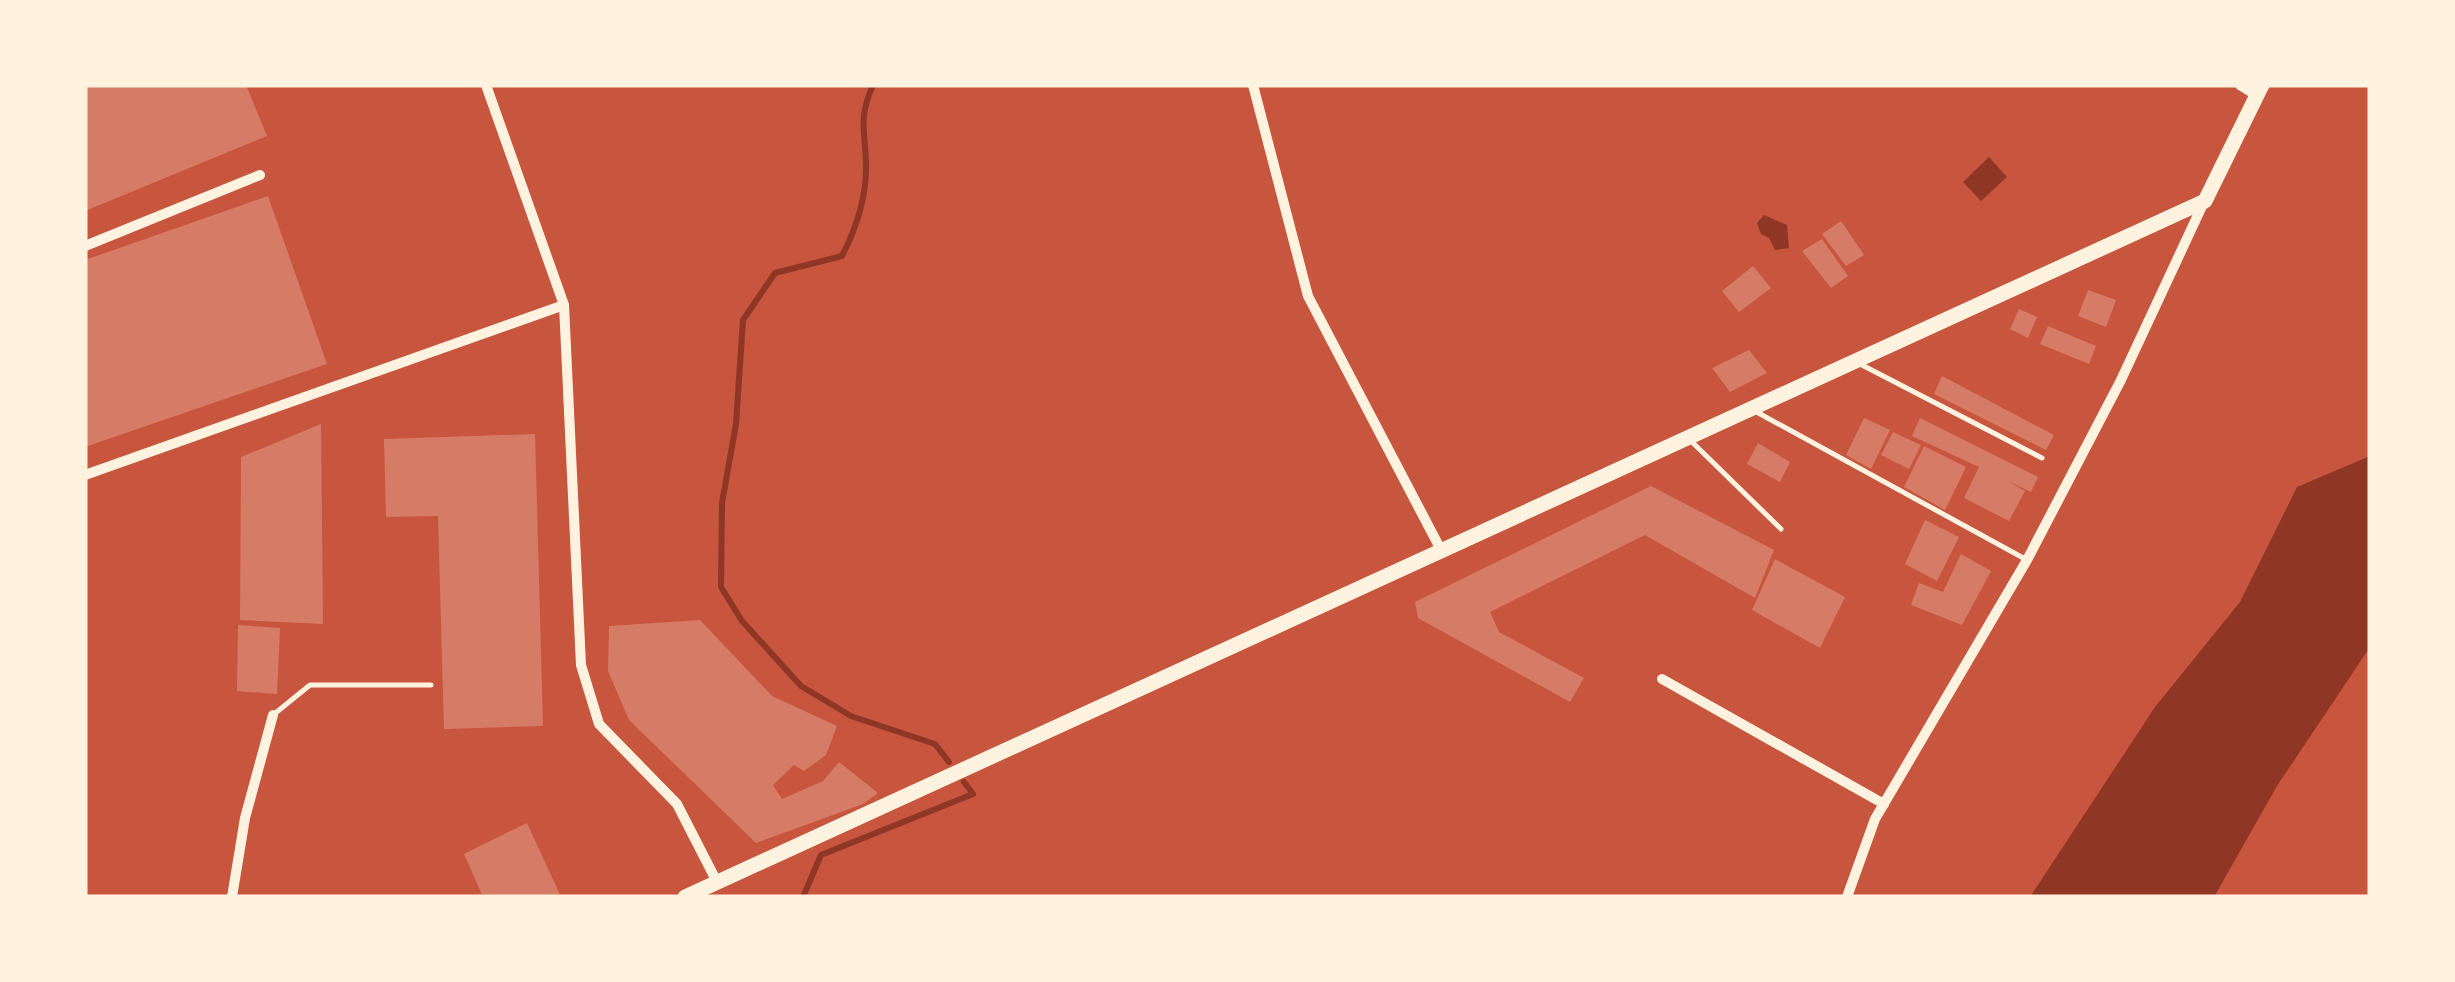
<svg xmlns="http://www.w3.org/2000/svg" width="2455" height="982" font-family="Bitter,serif">
  <style>
    .water { fill: #8f3625 }
    .lines { fill: none; stroke-linecap: round; stroke-linejoin: round }
    .stream { stroke: #8f3625; stroke-width: 6 }
    .building { fill: #d67c66 }
    .service { stroke: #fff3e0; stroke-width: 5 }
    .minor { stroke: #fff3e0; stroke-width: 10 }
    .secondary { stroke: #fff3e0; stroke-width: 15 }
  </style>
  <rect width="100%" height="100%" fill="#c8553d"/>
  <g class="water">
    <polygon points="1989,157 2007,177 1981,201 1963,182"/>
    <polygon points="1764,215 1787,225 1789,248 1775,250 1769,238 1761,234 1757,223"/>
    <polygon points="2370,456 2370,647 2277,786 2214,897 2030,897 2155,707 2240,602 2297,487"/>
  </g>
  <g class="lines">
    <g class="stream">
      <path d="M873,85c-15,34 -8,44 -7,78 1,34 -9,64 -24,93l-67,17 -32,47 -7,104 -14,79 -1,84 21,34 59,65 50,30 84,28 14,18"/>
      <polyline points="803,897 821,855 973,794 964,782"/>
    </g>
  </g>
  <g class="building">
    <polygon points="85,85 246,85 267,136 85,211"/>
    <polygon points="268,196 327,364 85,447 85,260"/>
    <polygon points="1841,221 1864,255 1846,266 1822,234"/>
    <polygon points="1822,239 1848,276 1831,288 1802,251"/>
    <polygon points="1753,266 1771,288 1739,312 1722,291"/>
    <polygon points="2088,290 2116,300 2106,327 2078,316"/>
    <polygon points="2019,309 2037,317 2028,338 2010,329"/>
    <polygon points="2048,326 2096,346 2089,364 2040,344"/>
    <polygon points="1749,350 1767,373 1730,392 1712,368"/>
    <polygon points="1942,376 2054,435 2046,450 1934,394"/>
    <polygon points="1864,418 1890,430 1871,469 1846,455"/>
    <polygon points="1920,418 2038,477 2031,492 2008,481 2025,491 2009,521 1964,498 1979,467 1912,436"/>
    <polygon points="321,424 323,624 240,620 241,457"/>
    <polygon points="1893,432 1921,445 1909,469 1881,455"/>
    <polygon points="535,434 543,726 444,729 438,516 386,517 384,439"/>
    <polygon points="1758,443 1790,462 1780,482 1747,464"/>
    <polygon points="1924,446 1966,467 1945,510 1904,487"/>
    <polygon points="1651,486 1774,550 1755,598 1645,535 1490,612 1499,632 1584,678 1570,702 1418,618 1415,602"/>
    <polygon points="1925,520 1959,537 1937,581 1905,564"/>
    <polygon points="1961,554 1991,571 1962,625 1911,605 1919,583 1943,592"/>
    <polygon points="1775,559 1845,597 1820,648 1752,610"/>
    <polygon points="700,620 772,696 837,726 826,755 804,771 794,765 773,785 782,799 823,781 839,762 878,793 863,804 756,843 629,720 608,671 609,626"/>
    <polygon points="238,625 280,628 277,694 237,691"/>
    <polygon points="527,823 561,897 483,897 464,854"/>
  </g>
  <g class="lines">
    <g class="service">
      <polyline points="1858,363 2042,458"/>
      <polyline points="1753,410 2027,560"/>
      <polyline points="1690,440 1781,529"/>
      <polyline points="273,715 310,685 431,685"/>
    </g>
    <g class="minor">
      <polyline points="486,85 564,305 581,665 599,724 677,804 717,882"/>
      <polyline points="1253,85 1308,296 1441,550"/>
      <polyline points="2240,85 2256,95"/>
      <polyline points="85,246 260,175"/>
      <polyline points="85,475 564,305"/>
      <polyline points="1662,679 1884,804"/>
      <polyline points="232,897 245,818 273,715"/>
      <polyline points="1847,897 1875,819 2027,560 2121,380 2204,202"/>
    </g>
    <polyline class="secondary" points="685,897 2205,201 2262,85"/>
  </g>
  <rect width="2455" height="982" fill="none" stroke="#fff3e0" stroke-width="175"/>
</svg>
